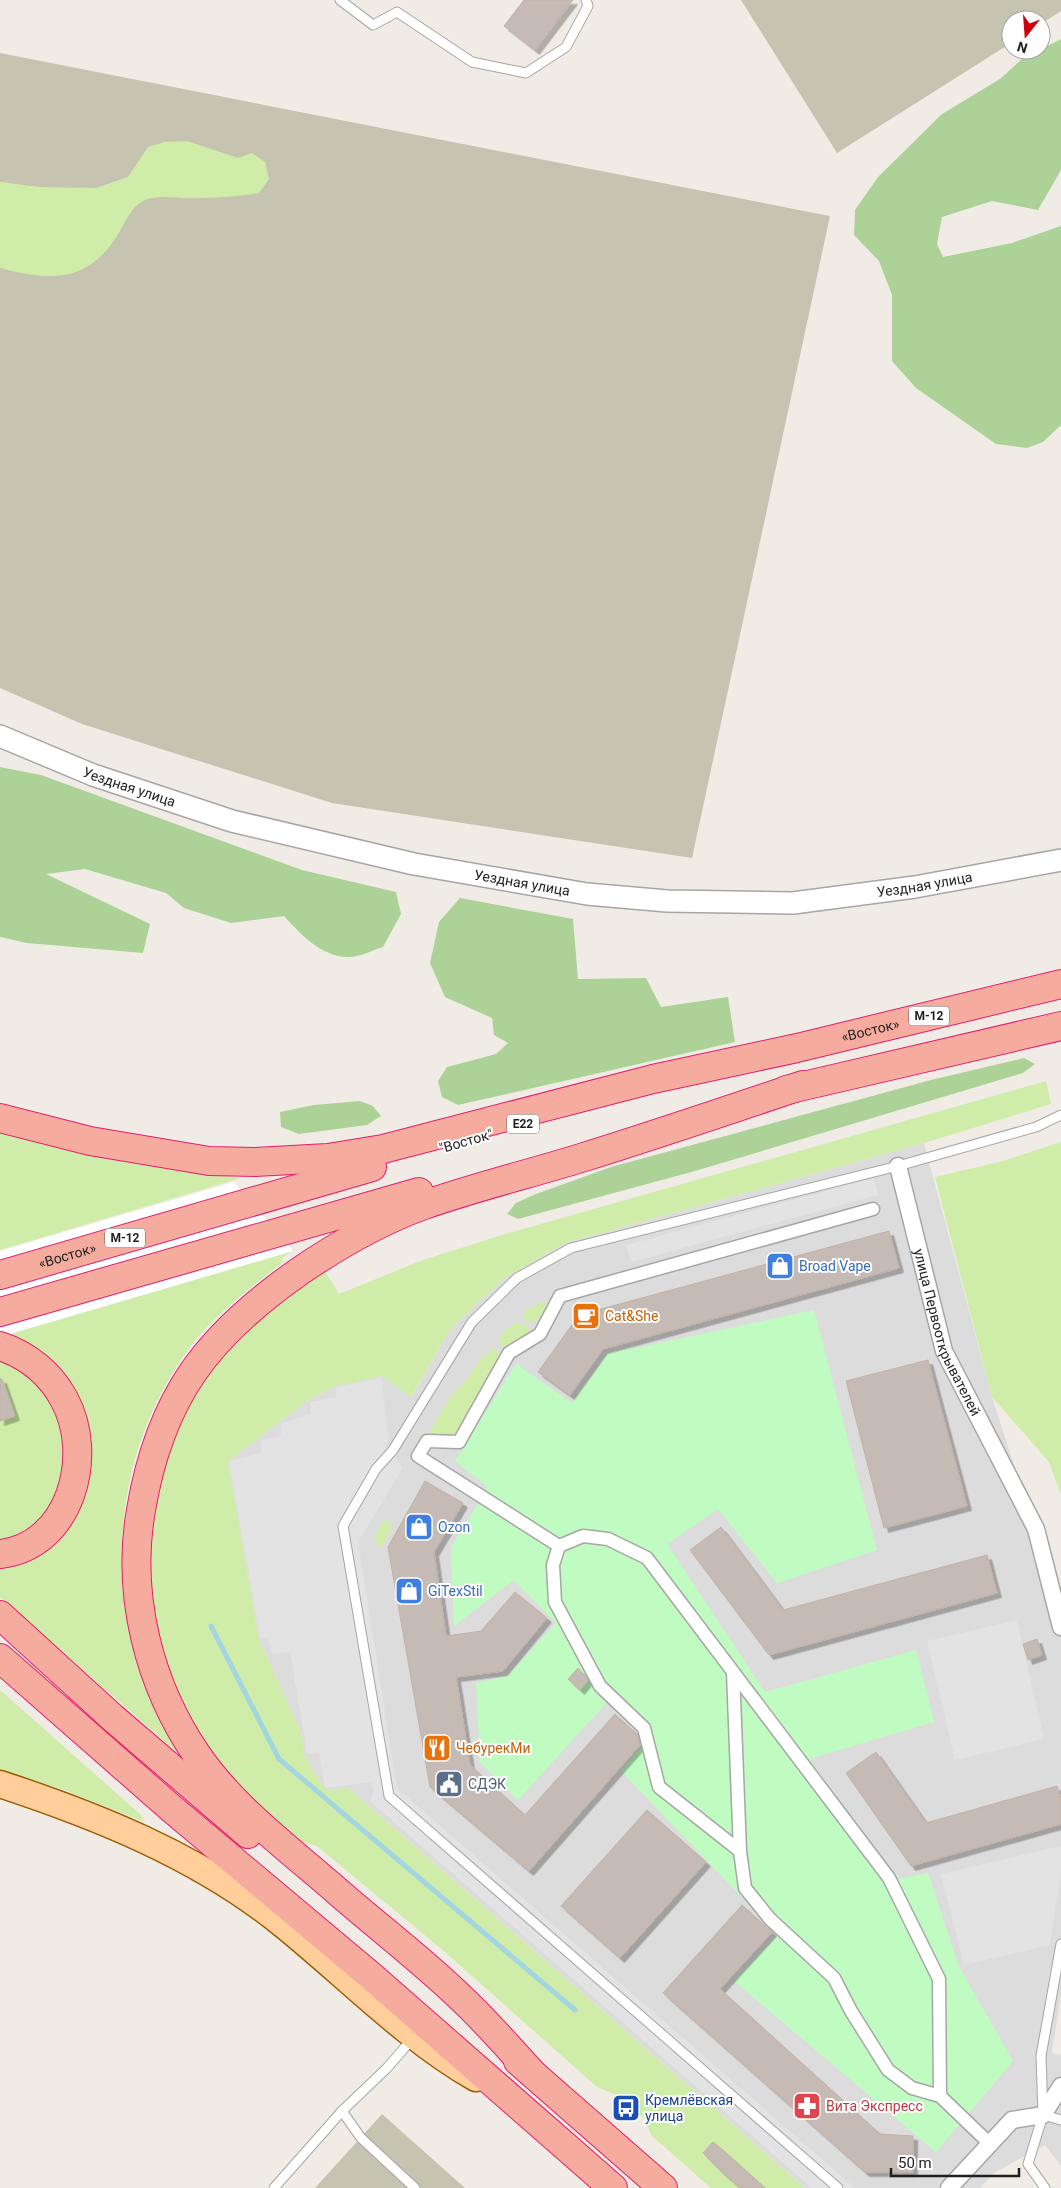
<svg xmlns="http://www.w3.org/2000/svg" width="1061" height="2188" font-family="Roboto,sans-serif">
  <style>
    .residential { fill: #dddcdc }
    .construction { fill: #c6c4b0 }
    .grass { fill: #cfeda9 }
    .forest { fill: #add298 }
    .park { fill: #c0fcc1 }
    .parking { fill: #e3e3e3 }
    .pier { fill: #fff }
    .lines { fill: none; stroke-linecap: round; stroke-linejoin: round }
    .stream { stroke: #a3d6e0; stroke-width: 5 }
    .building { fill: #c5bbb4; stroke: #c3b1a7; filter: url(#shadow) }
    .service-casing { stroke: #a6a6a6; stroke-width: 11 }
    .pedestrian-casing { stroke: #a6a6a6; stroke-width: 15 }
    .minor-casing { stroke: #a6a6a6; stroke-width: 19 }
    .tertiary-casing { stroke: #a6a6a6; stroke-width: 24 }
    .primary-casing { stroke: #9a5d00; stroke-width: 29 }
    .trunk-casing { stroke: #e41d6e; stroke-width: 30 }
    .service { stroke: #fff; stroke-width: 9 }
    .pedestrian { stroke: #fff; stroke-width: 12 }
    .minor { stroke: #fff; stroke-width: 16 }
    .tertiary { stroke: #fff; stroke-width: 21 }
    .primary { stroke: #ffce9b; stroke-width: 26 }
    .trunk { stroke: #f5ac9e; stroke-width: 28 }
    .labels { text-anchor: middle; stroke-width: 4; stroke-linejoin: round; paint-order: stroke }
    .shield { fill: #fff; stroke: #626262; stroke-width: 1 }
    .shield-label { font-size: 12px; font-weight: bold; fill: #1f1f1f }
    .street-label { font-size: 14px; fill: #1f1f1f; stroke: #fff }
    .shop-label { font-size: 14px; fill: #366cbe; stroke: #fff; text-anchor: start }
    .food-label { font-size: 14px; fill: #c56008; stroke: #fff; text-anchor: start }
    .service-label { font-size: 14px; fill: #4e5e75; stroke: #fff; text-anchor: start }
    .transit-label { font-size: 14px; fill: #164399; stroke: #fff; text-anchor: start }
    .health-label { font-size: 14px; fill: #be3a42; stroke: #fff; text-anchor: start }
  </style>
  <defs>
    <filter id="shadow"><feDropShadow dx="4.5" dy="4.5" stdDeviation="0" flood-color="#0004"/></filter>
  </defs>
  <rect width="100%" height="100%" fill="#f0ece5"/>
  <polygon class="residential" points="924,1143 992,1397 1061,1610 1061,1994 1052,2053 1061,2055 1061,2166 1045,2145 994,2173 980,2188 805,2188 348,1788 325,1791 305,1756 301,1733 259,1639 228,1461 308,1400 335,1386 382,1376 412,1396 451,1328 503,1279 565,1243"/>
  <g class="construction">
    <polygon points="741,0 1061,0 1061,11 1041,24 1041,20 1011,20 1011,43 837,153"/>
    <polygon points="0,53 830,216 692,858 332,803 82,724 0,688"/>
    <polygon points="382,2114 465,2188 315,2188"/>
  </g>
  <g class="grass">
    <path d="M187,141l51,17 14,-5 13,9 4,17 -10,14c-23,4 -45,5 -69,5 -12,0 -30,-3 -42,1 -14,4 -20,18 -27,30 -30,54 -68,53 -121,39v-86l40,5 56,1 32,-11 20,-30 17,-5z"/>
    <path d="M1046,1081l5,23 -127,39 -359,100 -62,36 -52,49 -40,69 -29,-21 -46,10 -28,14 -80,61 31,178 42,94 4,23 20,34 23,-2 457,400h-94l-60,-53 -7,-17 -25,-22 -22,-9 -152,-135 -128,-106c-7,-2 -16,-3 -22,-7 -19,-13 -36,-32 -52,-49 -63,-66 -101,-162 -94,-255 2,-17 8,-35 11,-52 8,-35 18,-70 38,-101 31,-49 81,-80 125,-114l16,26 84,-34 79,-25z"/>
    <polygon points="0,1131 136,1164 241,1178 0,1250"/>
    <polygon points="1061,1142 1061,1495 1049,1462 992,1397 935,1177 1003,1161"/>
    <path d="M293,1251l-11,7 1,4c-31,25 -65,50 -90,81 -69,90 -88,209 -57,317 7,22 15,42 26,62 5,11 16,22 18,33l-180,-158v-30c28,-3 46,-15 64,-36 14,-17 19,-34 24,-55 14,-64 -21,-117 -79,-142z"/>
    <polygon points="541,1302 547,1303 542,1317 533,1323 526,1321 523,1318 526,1310"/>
    <polygon points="514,1323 526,1325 529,1328 528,1334 510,1346 499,1345 499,1337"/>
    <polygon points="495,1348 498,1350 499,1355 459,1433 454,1437 427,1435 451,1396 466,1380 481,1358"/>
    <path d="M0,1360c80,31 92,160 0,179z"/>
    <path d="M387,1520l3,1 1,7 -7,16 -5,2 -2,-1c-4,-9 1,-22 10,-25z"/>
    <polygon points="0,1690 140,1814 145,1822 62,1789 0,1770"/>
  </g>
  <g class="forest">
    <polygon points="1061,39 1061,170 1038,210 992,201 942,217 937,244 943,257 1012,243 1061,226 1061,425 1043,442 1027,448 996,444 916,388 892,361 892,295 879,261 854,235 855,210 878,177 942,114 1000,79 1022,59"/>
    <path d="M0,767l41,8 261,95 94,22 5,22 -18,33c-10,3 -23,10 -34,10 -26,1 -49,-23 -65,-41l-53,7 -47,-15 -18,-15 -81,-24 -39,5 104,50 -7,29 -116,-10 -27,-6z"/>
    <polygon points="460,898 573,919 578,979 646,978 661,1007 728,997 735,1042 458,1105 442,1097 438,1081 447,1067 496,1054 508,1043 494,1035 492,1018 445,997 430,963 439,922"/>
    <polygon points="1024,1058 1035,1064 1023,1073 695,1171 518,1219 507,1214 516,1203 536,1194 611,1167 931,1080"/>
    <polygon points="360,1101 373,1106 381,1116 367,1125 299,1134 281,1127 280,1112 314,1105"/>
  </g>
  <polygon class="park" points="814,1310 877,1550 777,1583 718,1509 667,1544 765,1692 916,1650 934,1722 809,1759 898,1879 928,1873 959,1967 1013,2061 936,2152 734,1981 778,1935 621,1771 646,1741 607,1702 518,1800 480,1762 476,1683 507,1676 556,1623 514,1580 454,1626 451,1547 488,1487 455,1461 516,1364 572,1403 607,1354"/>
  <g class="parking">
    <polygon points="874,1178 878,1195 631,1262 626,1245"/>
    <polygon points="381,1378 389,1441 384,1443 403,1468 358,1542 397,1788 855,2188 812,2188 370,1801 374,1789 370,1782 325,1788 319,1753 307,1754 290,1652 272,1654 268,1637 260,1638 229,1461 261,1453 260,1440 282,1436 280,1424 311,1414 310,1402 336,1397 336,1387"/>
    <polygon points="1017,1620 1044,1739 955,1760 927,1641"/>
    <polygon points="1061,1846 1061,1871 1050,1945 964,1965 941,1874"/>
  </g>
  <polygon class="pier" points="234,1182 293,1251 10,1334 42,1351 63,1371 80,1399 88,1423 91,1462 79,1508 73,1519 41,1519 57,1495 62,1478 64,1451 59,1422 46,1395 24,1373 0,1360 0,1251"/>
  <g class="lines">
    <polyline class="stream" points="211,1626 279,1759 575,2010"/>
  </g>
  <g class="building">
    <polygon points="524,0 573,0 535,50 504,26"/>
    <polygon points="889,1231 899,1268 603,1349 570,1395 538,1372 579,1315"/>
    <polygon points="928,1360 967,1506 884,1528 846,1381"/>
    <polygon points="0,1379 2,1379 15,1416 0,1421"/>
    <polygon points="425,1481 463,1503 434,1552 446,1636 481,1631 515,1592 547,1618 503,1671 456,1677 470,1765 525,1815 615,1714 637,1734 640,1745 529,1871 430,1787 388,1547"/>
    <polygon points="721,1527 783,1610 987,1555 997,1593 769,1655 690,1550"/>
    <polygon points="1037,1639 1042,1655 1028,1660 1023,1644"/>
    <polygon points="578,1668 588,1680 580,1690 568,1679"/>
    <polygon points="876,1752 926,1823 1057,1786 1061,1799 1061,1824 911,1866 846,1773"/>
    <polygon points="647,1810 706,1862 620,1958 561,1906"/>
    <polygon points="742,1905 772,1932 720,1989 880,2134 913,2136 913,2172 865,2172 663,1993"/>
    <polygon points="713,2142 724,2151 765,2188 741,2188 723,2173 703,2153"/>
  </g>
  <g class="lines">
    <defs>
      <g id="service">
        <polyline points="340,0 373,25 397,12 472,62 526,73 566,47 588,6 586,0"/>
        <polyline points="342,2111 361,2138 415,2188"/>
        <polyline points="1043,2115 1061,2120"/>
        <polyline points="274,2188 342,2111 387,2068 413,2038"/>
        <polyline points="838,2188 389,1796 343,1526 376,1469 393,1450 472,1322 517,1278 571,1248 898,1166 1036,1127 1061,1115"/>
        <polyline points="1045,2188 1028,2164 1043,2115 1041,2056 1061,1944"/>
      </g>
      <g id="pedestrian">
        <polyline points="559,1546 418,1456 427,1441 459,1442 509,1353 540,1334 560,1296 873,1209"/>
        <polyline points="733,1672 740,1851"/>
        <polyline points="940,2096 939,1979 889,1878 647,1558 608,1539 583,1536 559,1546 553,1565 555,1602 600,1686 644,1728 659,1787 740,1851 745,1888 770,1919 834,1978 851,2011 888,2070 912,2088 940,2096 989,2143"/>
      </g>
      <g id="minor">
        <path id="s1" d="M898,1166l46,185 92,178 25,98"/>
        <polyline points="949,2188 1012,2120 1043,2115 1061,2086"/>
      </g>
      <g id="tertiary">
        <path id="s2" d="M0,736l93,39 139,46 182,43 173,30 80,7 126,2 122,-16 146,-27"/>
      </g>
      <path id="primary" d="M0,1784c97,32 194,71 275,134 65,51 130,120 201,160"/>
      <g id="trunk">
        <polyline points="786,1090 1061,1026"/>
        <path id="s3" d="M0,1118l90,23 119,20 46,1 73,-4 55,-9 270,-70 144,-31 264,-64"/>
        <path id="s4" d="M0,1275l372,-108"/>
        <polyline points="0,1312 419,1192"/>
        <path d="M0,1346c27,9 50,27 64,53 31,56 7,147 -64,155"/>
        <polyline points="0,1615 113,1718 248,1834"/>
        <polyline points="0,1658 172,1809 371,1976 613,2188"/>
        <polyline points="518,2061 663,2188"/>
        <path d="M531,2072c-23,-25 -45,-51 -70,-74 -39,-38 -83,-71 -124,-107 -48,-42 -104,-83 -140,-136 -48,-70 -71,-160 -56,-245 19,-113 66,-174 159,-239 38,-26 80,-50 124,-66 51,-18 105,-31 157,-47 74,-23 148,-48 222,-73"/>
      </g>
    </defs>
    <use href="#service" class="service-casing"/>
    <use href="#pedestrian" class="pedestrian-casing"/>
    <use href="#minor" class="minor-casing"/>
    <use href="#tertiary" class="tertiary-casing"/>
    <use href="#primary" class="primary-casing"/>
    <use href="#trunk" class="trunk-casing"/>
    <use href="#service" class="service"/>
    <use href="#pedestrian" class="pedestrian"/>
    <use href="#minor" class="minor"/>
    <use href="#tertiary" class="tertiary"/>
    <use href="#primary" class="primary"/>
    <use href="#trunk" class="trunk"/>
  </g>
  <defs>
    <symbol id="shop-square" viewBox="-11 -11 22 22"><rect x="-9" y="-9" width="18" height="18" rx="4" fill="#3f7fe0" stroke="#fff"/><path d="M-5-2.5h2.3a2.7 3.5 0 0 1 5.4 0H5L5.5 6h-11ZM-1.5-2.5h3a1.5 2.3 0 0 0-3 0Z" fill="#fff"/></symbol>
    <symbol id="cafe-square" viewBox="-11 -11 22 22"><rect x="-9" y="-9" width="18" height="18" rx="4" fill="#e8710a" stroke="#fff"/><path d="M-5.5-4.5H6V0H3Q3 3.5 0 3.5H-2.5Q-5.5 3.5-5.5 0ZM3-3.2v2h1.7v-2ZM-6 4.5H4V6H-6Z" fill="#fff"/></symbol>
    <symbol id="restaurant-square" viewBox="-11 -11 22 22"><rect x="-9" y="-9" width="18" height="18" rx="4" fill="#e8710a" stroke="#fff"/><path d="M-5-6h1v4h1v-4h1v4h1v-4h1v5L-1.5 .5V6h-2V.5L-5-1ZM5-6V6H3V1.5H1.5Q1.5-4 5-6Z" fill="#fff"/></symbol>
    <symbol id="civic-square" viewBox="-11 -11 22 22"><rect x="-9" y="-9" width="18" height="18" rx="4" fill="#5c6f8a" stroke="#fff"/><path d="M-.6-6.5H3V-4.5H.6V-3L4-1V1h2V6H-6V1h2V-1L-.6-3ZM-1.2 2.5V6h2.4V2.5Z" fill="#fff"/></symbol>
    <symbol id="pharmacy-square" viewBox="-11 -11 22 22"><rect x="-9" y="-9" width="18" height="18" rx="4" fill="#e0444e" stroke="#fff"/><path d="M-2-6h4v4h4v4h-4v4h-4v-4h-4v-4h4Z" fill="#fff"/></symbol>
    <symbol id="bus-square" viewBox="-11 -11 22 22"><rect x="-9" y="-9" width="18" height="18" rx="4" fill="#1a4fb4" stroke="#fff"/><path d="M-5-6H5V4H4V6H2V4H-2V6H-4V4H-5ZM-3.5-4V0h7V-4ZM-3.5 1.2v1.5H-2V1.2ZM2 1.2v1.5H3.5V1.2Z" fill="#fff"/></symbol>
  </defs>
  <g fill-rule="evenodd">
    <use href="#shop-square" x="764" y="1250" width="32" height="32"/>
    <use href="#cafe-square" x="570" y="1300" width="32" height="32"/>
    <use href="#shop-square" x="403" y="1511" width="32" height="32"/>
    <use href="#shop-square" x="393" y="1575" width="32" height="32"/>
    <use href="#restaurant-square" x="421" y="1732" width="32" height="32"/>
    <use href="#civic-square" x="433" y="1768" width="32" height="32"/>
    <use href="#pharmacy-square" x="791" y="2090" width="32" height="32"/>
    <use href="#bus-square" x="610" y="2092" width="32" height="32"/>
  </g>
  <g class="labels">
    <g class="shield">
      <rect x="909" y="1006.5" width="40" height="19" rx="4"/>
      <rect x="507" y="1114.5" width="32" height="19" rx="4"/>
      <rect x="105" y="1228.5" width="40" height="19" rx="4"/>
    </g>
    <g class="shield-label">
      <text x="929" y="1020">М-12</text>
      <text x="523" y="1128">E22</text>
      <text x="125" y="1242">М-12</text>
    </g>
    <g class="street-label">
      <text dy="5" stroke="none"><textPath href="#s2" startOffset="139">Уездная улица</textPath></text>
      <text dy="5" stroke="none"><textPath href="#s2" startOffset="544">Уездная улица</textPath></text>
      <text dy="5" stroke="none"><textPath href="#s2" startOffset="949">Уездная улица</textPath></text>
      <text dy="5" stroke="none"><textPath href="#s3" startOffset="890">«Восток»</textPath></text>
      <text transform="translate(466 1141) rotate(-16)" y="5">"Восток"</text>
      <text dy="5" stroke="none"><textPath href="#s4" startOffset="70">«Восток»</textPath></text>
      <text dy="5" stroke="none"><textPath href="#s1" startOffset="174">улица Первооткрывателей</textPath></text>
    </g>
    <g class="shop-label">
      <text x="799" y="1271">Broad Vape</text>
      <text x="438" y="1532">Ozon</text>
      <text x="428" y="1596">GiTexStil</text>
    </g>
    <g class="food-label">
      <text x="605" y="1321">Cat&amp;She</text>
      <text x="456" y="1753">ЧебурекМи</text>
    </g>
    <g class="service-label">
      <text x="468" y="1789">СДЭК</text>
    </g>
    <g class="transit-label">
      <text x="645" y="2105">Кремлёвская<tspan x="645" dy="16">улица</tspan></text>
    </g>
    <g class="health-label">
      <text x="826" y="2111">Вита Экспресс</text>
    </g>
  </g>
  <g transform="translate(1026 35) rotate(197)"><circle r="24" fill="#ffffff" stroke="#a5a5a5"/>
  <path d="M0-4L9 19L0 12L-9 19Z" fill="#ce000d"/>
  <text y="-8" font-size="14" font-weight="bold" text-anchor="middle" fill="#1f1f1f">N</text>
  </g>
  <path d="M891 2168v8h128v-8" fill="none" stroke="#1f1f1f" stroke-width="2.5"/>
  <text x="898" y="2168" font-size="15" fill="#1f1f1f" stroke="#ffffff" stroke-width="4" paint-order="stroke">50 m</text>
</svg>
